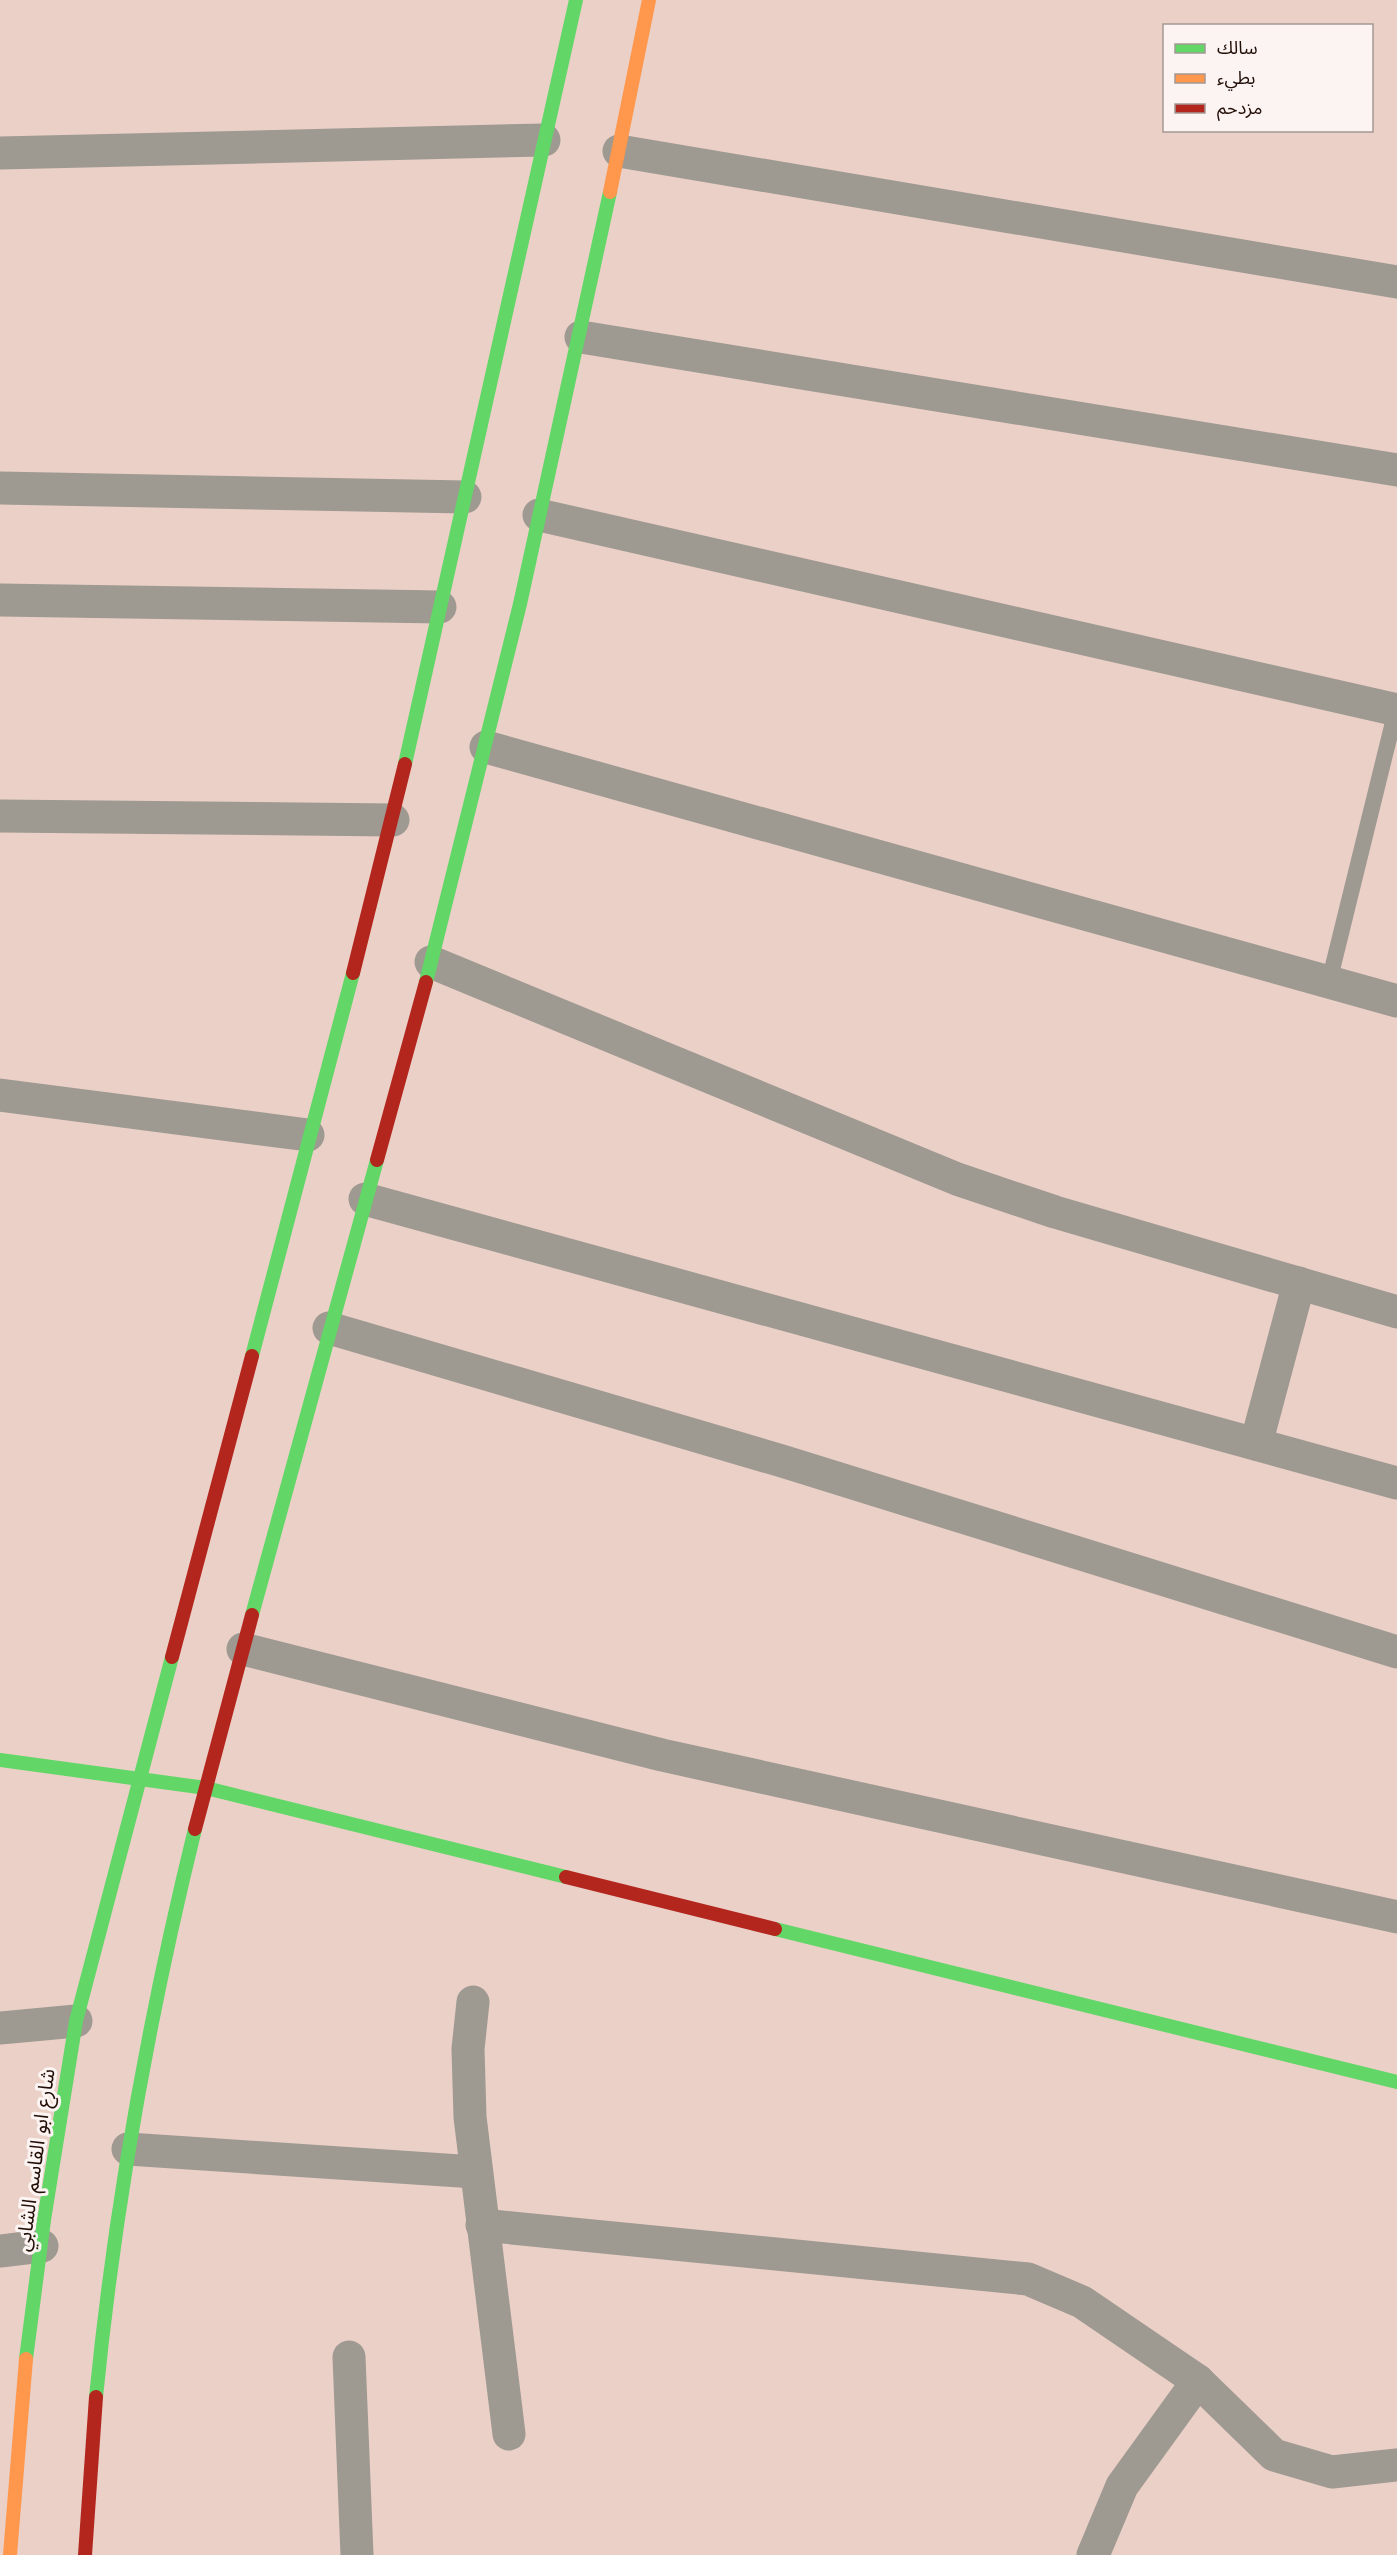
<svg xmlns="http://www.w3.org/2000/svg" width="1397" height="2555" font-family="'Work Sans','Noto Sans Arabic',sans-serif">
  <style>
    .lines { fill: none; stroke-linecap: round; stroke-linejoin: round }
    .lane { stroke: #9e9991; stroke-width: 16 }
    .street { stroke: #9e9991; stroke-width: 33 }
    .fast { stroke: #63d668; stroke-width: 14 }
    .slow { stroke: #ff974d; stroke-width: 14 }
    .jam { stroke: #b3261e; stroke-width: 14 }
    .labels { text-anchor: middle; stroke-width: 6; stroke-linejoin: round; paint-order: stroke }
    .street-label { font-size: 20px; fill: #220e07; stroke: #fbf4f2 }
  </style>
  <rect width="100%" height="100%" fill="#ead0c7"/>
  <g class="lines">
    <polyline class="lane" points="1329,982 1396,710"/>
    <g class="street">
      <polyline points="619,151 1397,282"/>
      <polyline points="0,153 544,140"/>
      <polyline points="581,337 1397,470"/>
      <polyline points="0,488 465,497"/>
      <polyline points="539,515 1397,710"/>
      <polyline points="0,600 440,607"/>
      <polyline points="486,747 1397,1001"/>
      <polyline points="0,816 393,820"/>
      <polyline points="431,962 957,1179 1055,1212 1397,1312"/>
      <polyline points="0,1095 308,1135"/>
      <polyline points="365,1199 1397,1483"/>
      <polyline points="329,1328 782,1461 1397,1652"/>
      <polyline points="1256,1444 1299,1283"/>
      <polyline points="243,1649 662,1755 1397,1917"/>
      <polyline points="473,2002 468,2049 470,2117 509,2434"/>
      <polyline points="0,2028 76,2021"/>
      <polyline points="128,2149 475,2172"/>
      <polyline points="482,2225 1028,2279 1082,2302 1198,2381 1274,2455 1332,2472 1397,2465"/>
      <polyline points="0,2251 42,2246"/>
      <polyline points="349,2357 357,2555"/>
      <polyline points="1093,2555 1122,2486 1198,2381"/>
    </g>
    <g class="fast">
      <polyline points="405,764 576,0"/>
      <polyline points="426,982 520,604 610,192"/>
      <polyline points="252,1356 353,973"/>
      <polyline points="252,1615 377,1160"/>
      <polyline points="0,1760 206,1788 566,1877"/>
      <polyline points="775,1929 1397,2082"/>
      <polyline points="26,2359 44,2220 76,2021 172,1657"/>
      <path d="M96,2397c19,-192 53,-381 99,-568"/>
    </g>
    <g class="slow">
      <polyline points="610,192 649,0"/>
      <polyline points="10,2555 26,2359"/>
    </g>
    <g class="jam">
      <polyline points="353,973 405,764"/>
      <polyline points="377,1160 426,982"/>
      <polyline points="172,1657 252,1356"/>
      <polyline points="195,1829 252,1615"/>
      <polyline points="566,1877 775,1929"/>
      <polyline points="85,2555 96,2397"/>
    </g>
  </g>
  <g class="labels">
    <g class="street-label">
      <text transform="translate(35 2160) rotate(-82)" y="7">شارع ابو القاسم الشابي</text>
    </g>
  </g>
  <rect x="1163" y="24" width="210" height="108" fill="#fbf4f2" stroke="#a49894" stroke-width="1.5"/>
  <rect x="1175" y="44" width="30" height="9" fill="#63d668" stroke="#a49894" stroke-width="1.5"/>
  <text x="1217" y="54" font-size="18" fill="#220e07">سالك</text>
  <rect x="1175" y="74" width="30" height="9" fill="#ff974d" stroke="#a49894" stroke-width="1.5"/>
  <text x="1217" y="84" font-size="18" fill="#220e07">بطيء</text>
  <rect x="1175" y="104" width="30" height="9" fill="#b3261e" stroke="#a49894" stroke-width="1.5"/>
  <text x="1217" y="114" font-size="18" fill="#220e07">مزدحم</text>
</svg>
